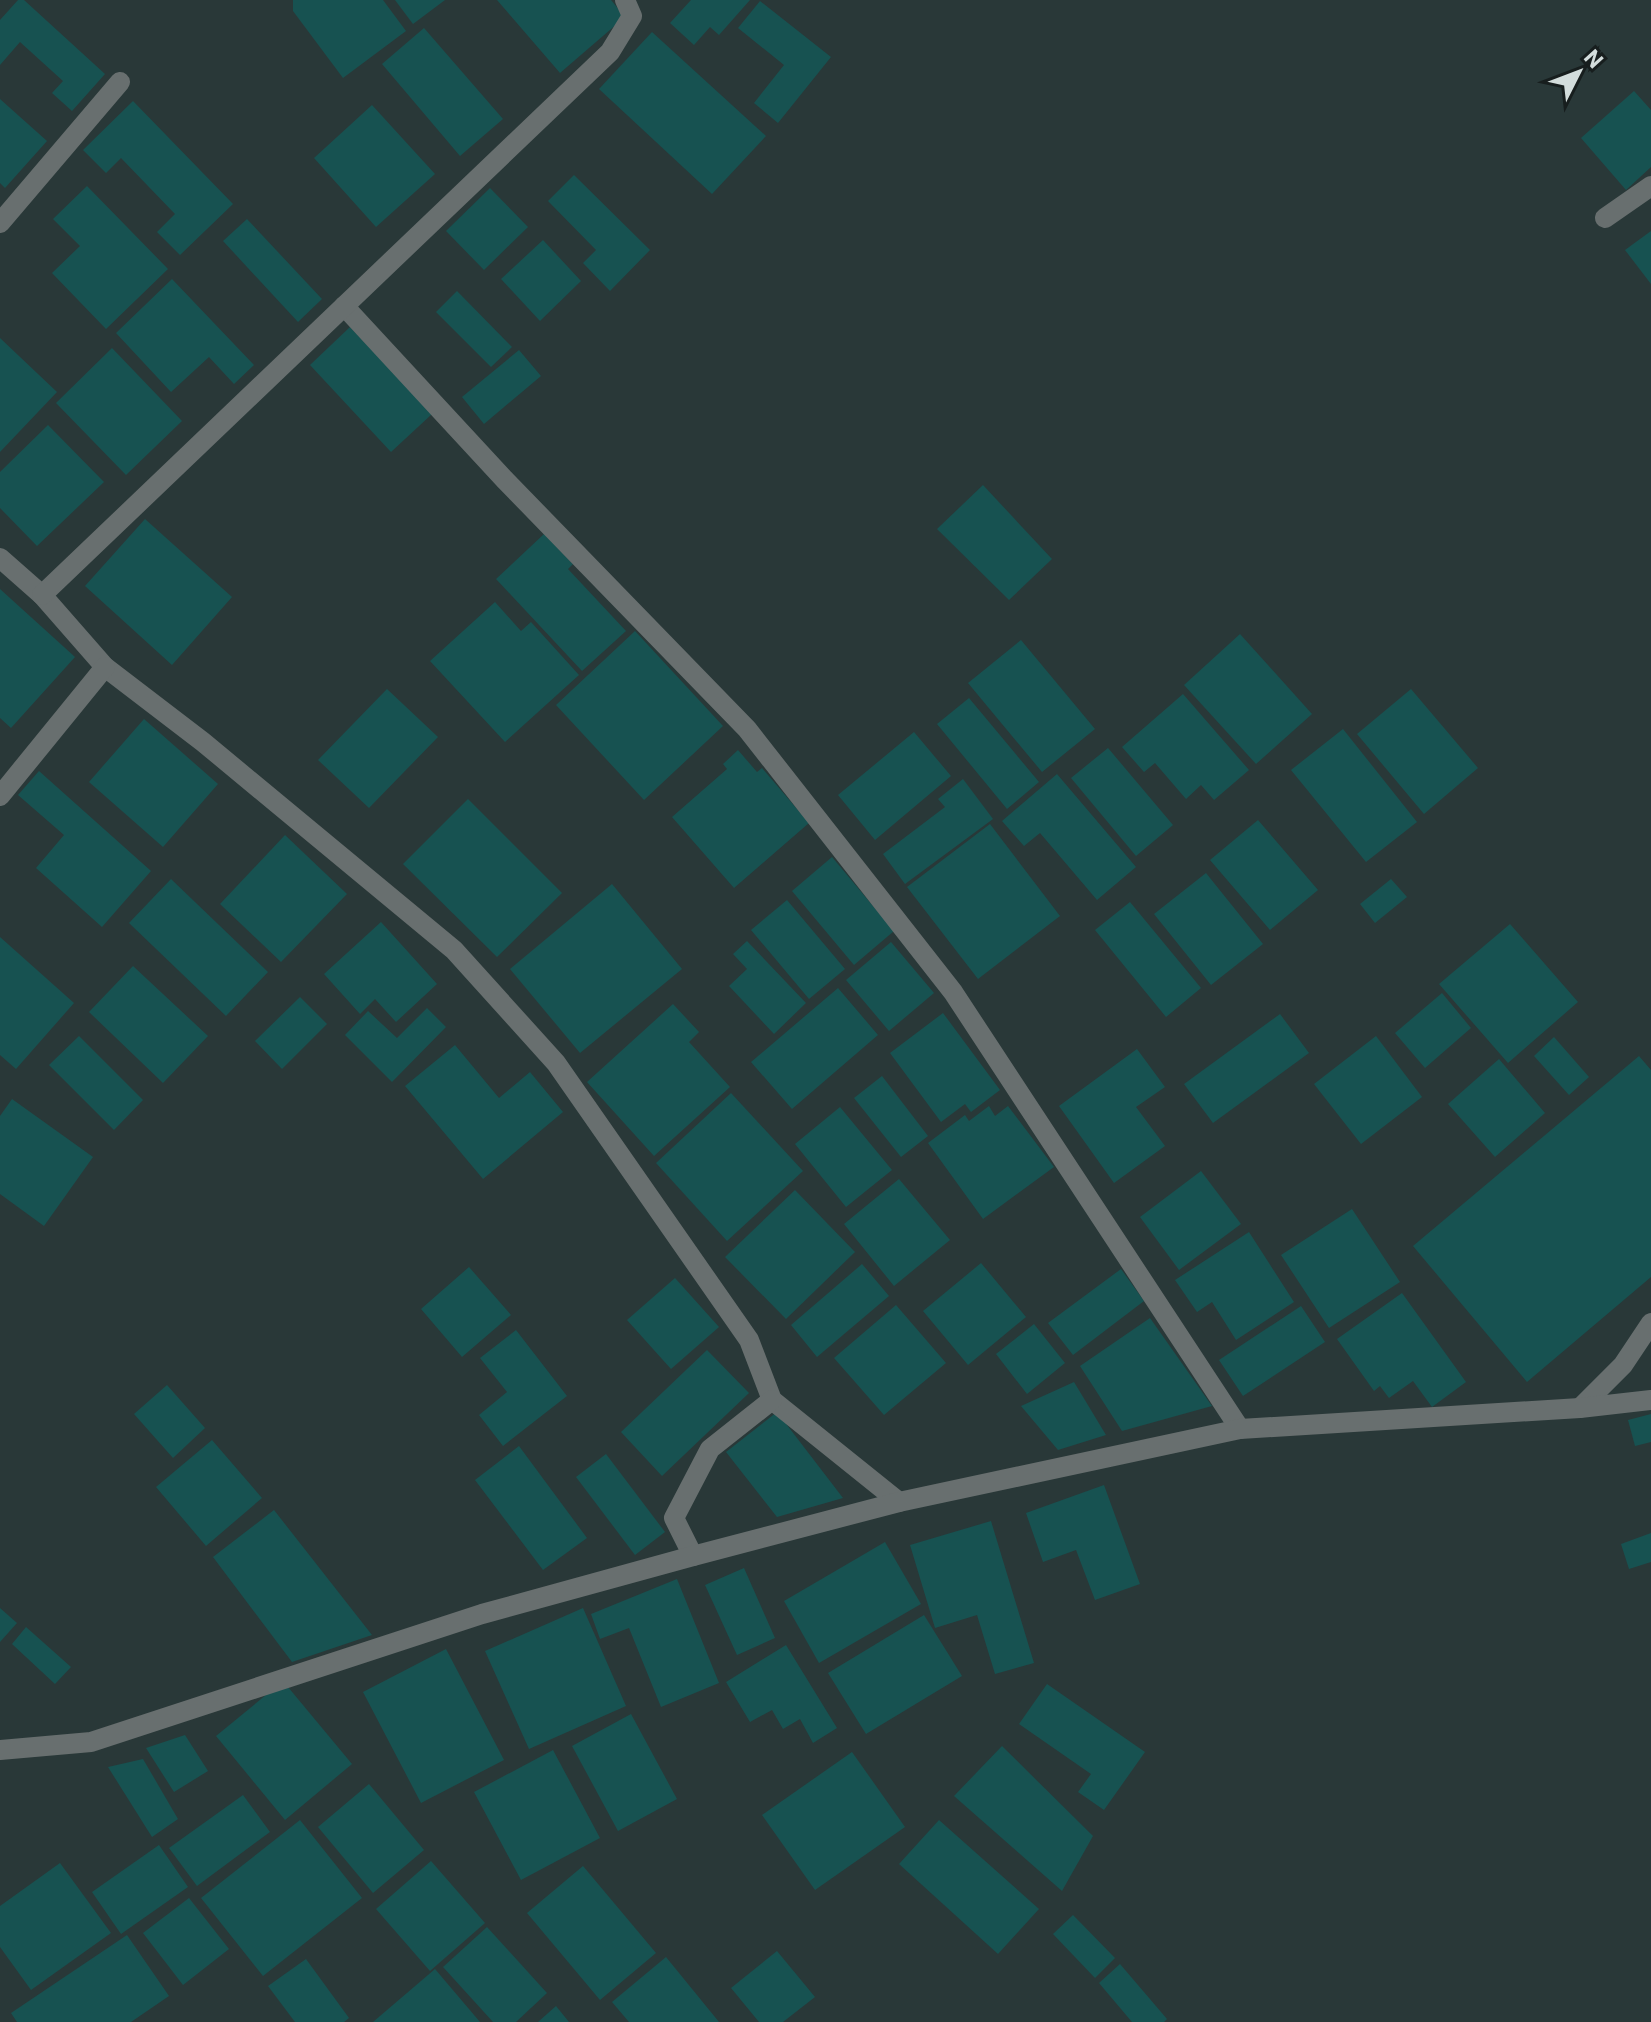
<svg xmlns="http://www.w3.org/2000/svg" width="1651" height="2022" font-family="Roboto,sans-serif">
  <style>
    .building { fill: #175251 }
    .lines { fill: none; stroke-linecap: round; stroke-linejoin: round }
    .minor { stroke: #686f6f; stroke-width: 20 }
  </style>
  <rect width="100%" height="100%" fill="#293838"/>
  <g class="building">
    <polygon points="18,0 24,0 105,74 72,111 52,93 63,81 20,42 0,65 0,20"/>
    <polygon points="293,0 383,0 406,31 343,78 293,11"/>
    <polygon points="395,0 445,0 413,24"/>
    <polygon points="497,0 611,0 625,17 560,73"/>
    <polygon points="691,0 750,0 719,35 710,27 694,45 670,23"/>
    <polygon points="760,1 831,57 778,123 754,103 784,65 738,28"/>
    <polygon points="424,28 503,119 460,156 382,64"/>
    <polygon points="652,32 766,136 712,194 599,89"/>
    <polygon points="1634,91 1651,110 1651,167 1626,190 1581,138"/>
    <polygon points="0,99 47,141 5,188 0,183"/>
    <polygon points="133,101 233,204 180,255 157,232 175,214 121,158 106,173 83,150"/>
    <polygon points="372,105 435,174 376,227 314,158"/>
    <polygon points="574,175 650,250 610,291 583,263 596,250 548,201"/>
    <polygon points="87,186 168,269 106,329 52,273 80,246 53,219"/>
    <polygon points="490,188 528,227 484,270 446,231"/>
    <polygon points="247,219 322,299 298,322 223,241"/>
    <polygon points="1651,231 1651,284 1625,250"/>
    <polygon points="543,240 581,281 540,321 501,279"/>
    <polygon points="172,279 254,365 234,384 209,357 171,392 116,333"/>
    <polygon points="457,291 512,347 491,367 436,312"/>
    <polygon points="350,327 432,414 391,452 310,365"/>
    <polygon points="0,338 57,392 0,452"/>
    <polygon points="112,348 182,421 126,475 56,403"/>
    <polygon points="519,350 541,376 484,424 462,397"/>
    <polygon points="48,425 104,482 37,546 0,508 0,472"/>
    <polygon points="983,485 1052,559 1009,600 937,529"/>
    <polygon points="145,519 232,597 172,665 85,586"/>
    <polygon points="544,534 573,564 568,569 626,631 582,671 496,579"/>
    <polygon points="0,589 75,657 11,728 0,718"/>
    <polygon points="495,602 521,631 531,622 579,675 505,742 430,661"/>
    <polygon points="635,631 723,726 644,800 556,705"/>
    <polygon points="1240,634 1312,714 1256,764 1184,685"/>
    <polygon points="1021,640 1095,729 1042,772 968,683"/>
    <polygon points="387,689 438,737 369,808 318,760"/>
    <polygon points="1411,689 1478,768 1424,814 1357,734"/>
    <polygon points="1183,694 1249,770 1214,800 1201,785 1186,799 1155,763 1144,772 1122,747"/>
    <polygon points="969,698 1039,782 1007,809 937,724"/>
    <polygon points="144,719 218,784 163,847 89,782"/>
    <polygon points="1343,729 1417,822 1366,862 1291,770"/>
    <polygon points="914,732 951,776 875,840 838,795"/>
    <polygon points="1108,748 1173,825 1136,856 1071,778"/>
    <polygon points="738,750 757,772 762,768 809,823 734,888 672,817 727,769 723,764"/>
    <polygon points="39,771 151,871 102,927 36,868 64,835 18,795"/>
    <polygon points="1057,774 1136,867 1097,900 1040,833 1024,846 1002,821"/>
    <polygon points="963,779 993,819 905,884 883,854 945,807 938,799"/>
    <polygon points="468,799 562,893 497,957 403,864"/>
    <polygon points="1258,820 1318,890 1270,930 1210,860"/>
    <polygon points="990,824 1060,916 978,979 907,887"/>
    <polygon points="285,835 347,894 281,962 220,904"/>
    <polygon points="832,857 894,931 854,965 792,891"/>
    <polygon points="1206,873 1263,944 1211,985 1154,914"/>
    <polygon points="171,879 268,972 226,1016 129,923"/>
    <polygon points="1391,879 1407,897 1375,923 1360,904"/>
    <polygon points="612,884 682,969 580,1053 510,969"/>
    <polygon points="787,900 845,969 809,999 751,930"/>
    <polygon points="1130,902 1201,988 1166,1017 1095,930"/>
    <polygon points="381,922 437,984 396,1022 375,999 360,1014 324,974"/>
    <polygon points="1510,924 1578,1002 1508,1063 1439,984"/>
    <polygon points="0,937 74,1003 16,1069 0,1055"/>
    <polygon points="747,941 806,1003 774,1034 729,986 747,969 733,954"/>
    <polygon points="891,942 934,993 889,1031 846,980"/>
    <polygon points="133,966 208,1036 163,1083 89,1012"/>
    <polygon points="838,988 878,1035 792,1109 751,1062"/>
    <polygon points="1442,993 1471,1028 1425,1068 1395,1033"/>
    <polygon points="300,997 327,1024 282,1069 255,1041"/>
    <polygon points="673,1004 699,1032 689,1042 730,1087 654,1156 587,1082"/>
    <polygon points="427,1008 446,1027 392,1082 345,1035 368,1011 397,1038"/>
    <polygon points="943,1013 1000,1090 971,1112 965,1104 941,1122 890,1053"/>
    <polygon points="1280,1014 1309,1053 1213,1123 1184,1084"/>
    <polygon points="79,1036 143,1100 114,1130 49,1065"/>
    <polygon points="1376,1036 1422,1097 1361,1144 1314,1084"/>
    <polygon points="1554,1037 1589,1077 1569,1095 1534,1056"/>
    <polygon points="455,1045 499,1098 530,1072 563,1112 483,1179 405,1086"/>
    <polygon points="1137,1049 1165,1087 1136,1107 1165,1146 1114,1183 1059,1106"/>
    <polygon points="1639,1056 1651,1070 1651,1277 1527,1382 1413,1246"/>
    <polygon points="1499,1059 1545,1113 1495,1157 1448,1104"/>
    <polygon points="882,1076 928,1136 901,1157 854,1098"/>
    <polygon points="731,1093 803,1171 727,1241 656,1163"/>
    <polygon points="12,1099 93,1157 44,1226 0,1194 0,1116"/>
    <polygon points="989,1106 995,1116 1008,1106 1054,1167 983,1219 928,1143 965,1115 969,1121"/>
    <polygon points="840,1107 892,1170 846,1207 795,1144"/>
    <polygon points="1201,1171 1241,1224 1179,1270 1140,1217"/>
    <polygon points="899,1179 950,1240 894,1286 844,1224"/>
    <polygon points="795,1190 855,1252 786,1319 725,1257"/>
    <polygon points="1352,1209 1400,1282 1329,1328 1281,1255"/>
    <polygon points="1249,1232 1294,1302 1236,1340 1212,1302 1197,1312 1175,1280"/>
    <polygon points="981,1263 1026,1317 968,1365 923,1311"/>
    <polygon points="862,1264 889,1296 817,1357 791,1325"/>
    <polygon points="469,1267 511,1315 462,1357 421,1309"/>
    <polygon points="1121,1269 1144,1301 1073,1355 1048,1323"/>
    <polygon points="675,1278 719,1327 671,1369 627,1320"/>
    <polygon points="1402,1293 1466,1382 1432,1407 1413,1381 1389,1398 1380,1386 1374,1391 1337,1339"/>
    <polygon points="896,1305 946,1363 884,1415 834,1358"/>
    <polygon points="1301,1306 1325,1342 1243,1396 1219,1360"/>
    <polygon points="1150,1318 1212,1406 1122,1431 1080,1366"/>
    <polygon points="1034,1324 1065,1363 1027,1394 996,1354"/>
    <polygon points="516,1330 567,1396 503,1446 479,1415 507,1392 480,1358"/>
    <polygon points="707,1350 749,1393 662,1476 621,1432"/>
    <polygon points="1074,1382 1106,1435 1058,1450 1021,1406"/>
    <polygon points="167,1385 205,1428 173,1458 134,1414"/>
    <polygon points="777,1412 843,1498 777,1517 726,1452"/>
    <polygon points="1651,1414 1651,1442 1635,1446 1628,1420"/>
    <polygon points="212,1440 262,1498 206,1546 156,1487"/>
    <polygon points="519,1446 587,1538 543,1570 475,1480"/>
    <polygon points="606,1454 665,1532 635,1555 576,1477"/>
    <polygon points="1104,1485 1140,1584 1095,1600 1076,1550 1043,1562 1026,1513"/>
    <polygon points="274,1510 372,1635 292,1662 213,1557"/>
    <polygon points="991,1521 1034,1663 995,1674 977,1615 935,1628 910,1545"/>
    <polygon points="1651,1533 1651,1562 1629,1569 1621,1544"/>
    <polygon points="885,1542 921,1604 819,1663 784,1601"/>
    <polygon points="744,1568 775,1638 737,1655 705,1585"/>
    <polygon points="677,1579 719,1683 661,1707 629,1628 600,1639 591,1614"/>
    <polygon points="0,1608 17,1623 0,1642"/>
    <polygon points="583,1608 626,1706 529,1749 485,1651"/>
    <polygon points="924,1615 962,1676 866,1734 828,1673"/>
    <polygon points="26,1627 71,1667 55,1684 12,1644"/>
    <polygon points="786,1645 837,1728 813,1743 800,1719 783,1729 772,1710 750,1722 726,1682"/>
    <polygon points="446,1649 504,1760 421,1803 363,1692"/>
    <polygon points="283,1681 352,1764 285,1820 216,1736"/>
    <polygon points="1047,1684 1145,1752 1104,1810 1078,1792 1091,1774 1019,1724"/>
    <polygon points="631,1714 677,1799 618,1831 572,1746"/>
    <polygon points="185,1735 208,1771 174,1792 146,1748"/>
    <polygon points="1002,1746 1093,1836 1062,1891 954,1796"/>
    <polygon points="553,1750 600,1838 521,1880 474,1792"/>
    <polygon points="852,1752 905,1827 815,1890 762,1815"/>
    <polygon points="143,1759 178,1819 152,1837 108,1767"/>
    <polygon points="369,1784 424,1850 373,1893 318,1827"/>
    <polygon points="243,1795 270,1832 197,1886 169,1848"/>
    <polygon points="300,1820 362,1898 263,1976 201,1898"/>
    <polygon points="939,1820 1039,1909 998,1954 899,1864"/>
    <polygon points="159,1845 188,1887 121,1934 92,1892"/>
    <polygon points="431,1861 485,1923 430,1971 376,1909"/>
    <polygon points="60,1863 111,1933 31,1990 0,1947 0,1906"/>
    <polygon points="583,1866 656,1953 600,2000 527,1913"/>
    <polygon points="189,1898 229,1949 183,1985 143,1933"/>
    <polygon points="1073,1915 1115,1958 1095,1978 1053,1934"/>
    <polygon points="487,1927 547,1993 516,2022 493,2022 443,1967"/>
    <polygon points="127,1935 169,1996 131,2022 17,2022 11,2013"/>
    <polygon points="777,1951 815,1997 783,2022 759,2022 731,1988"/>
    <polygon points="666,1957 719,2022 629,2022 612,2002"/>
    <polygon points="306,1959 349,2018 344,2022 295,2022 268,1986"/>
    <polygon points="1120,1964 1167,2019 1164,2022 1132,2022 1099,1983"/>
    <polygon points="435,1969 480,2022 373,2022"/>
    <polygon points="556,2006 569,2022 538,2022"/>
  </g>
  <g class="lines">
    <g class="minor">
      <polyline points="1605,218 1651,186"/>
      <polyline points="0,223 120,82"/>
      <polyline points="344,306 504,479 747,729 953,992 1240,1429"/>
      <polyline points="0,558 42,595 105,667 203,742 454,950 556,1063 749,1340 772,1400 899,1502"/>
      <polyline points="42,595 610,52 632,16 625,0"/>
      <polyline points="0,796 105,667"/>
      <polyline points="1580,1408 1623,1365 1651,1323"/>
      <polyline points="693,1556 674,1518 710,1449 772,1400"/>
      <polyline points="0,1750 91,1742 482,1614 693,1556 899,1502 1240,1429 1580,1408 1651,1400"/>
    </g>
  </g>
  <g transform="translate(1579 72) rotate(48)" stroke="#171e1e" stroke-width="6" paint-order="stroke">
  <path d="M0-6L14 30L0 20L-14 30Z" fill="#d3dddc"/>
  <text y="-12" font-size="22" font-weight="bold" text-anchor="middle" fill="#d3dddc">N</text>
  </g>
</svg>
